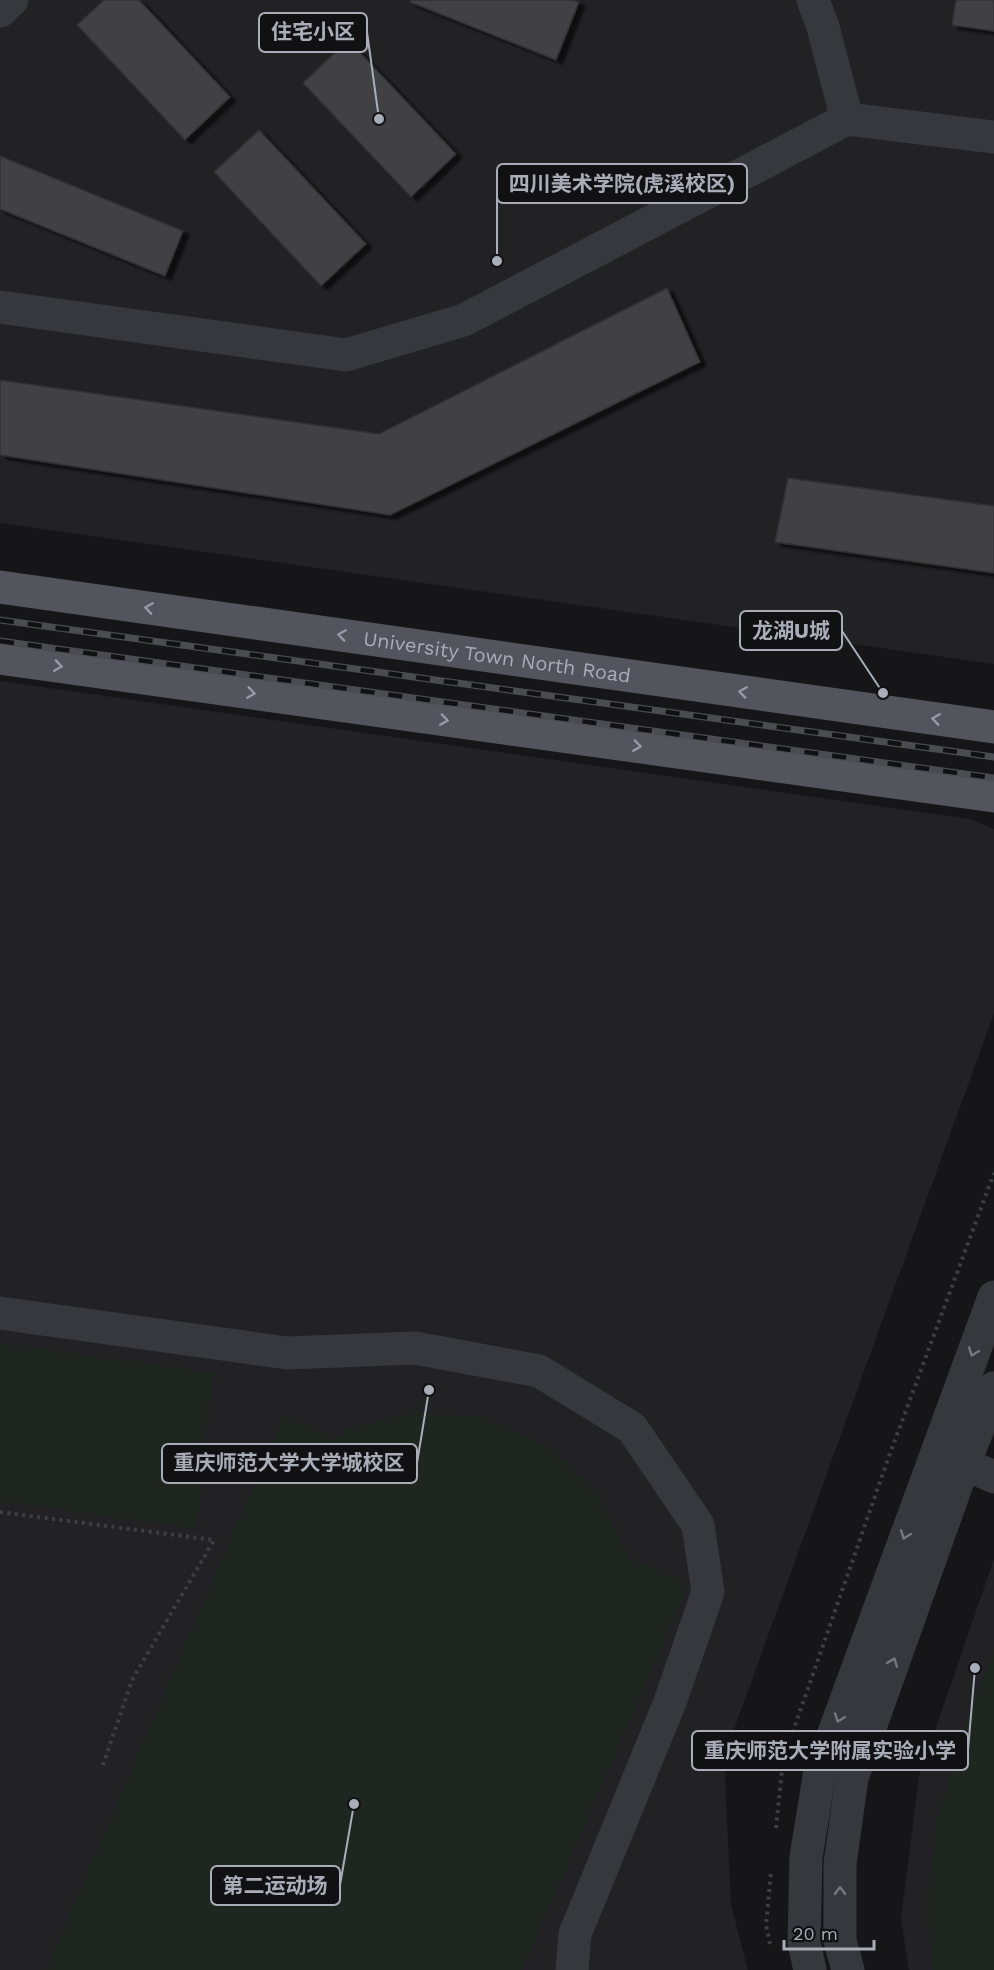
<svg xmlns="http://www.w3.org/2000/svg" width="994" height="1970" font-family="'Work Sans','Noto Sans SC',sans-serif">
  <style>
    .built { fill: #222225 }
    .green { fill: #1e261f }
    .building { fill: #404145; stroke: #303034; stroke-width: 1.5; filter: url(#shadow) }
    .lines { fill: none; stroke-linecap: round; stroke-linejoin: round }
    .path { stroke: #3d3f44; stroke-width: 4; stroke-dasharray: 3 4.5; stroke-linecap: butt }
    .minor { stroke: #37383d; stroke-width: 33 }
    .major { stroke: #53555c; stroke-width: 33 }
    .rail-casing { stroke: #4a4c52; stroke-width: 7 }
    .rail { stroke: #111113; stroke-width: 4.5; stroke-dasharray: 14; stroke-linecap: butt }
    .oneway { stroke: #979ba6 }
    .oneway2 { stroke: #757881 }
    .labels { text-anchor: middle; stroke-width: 6; stroke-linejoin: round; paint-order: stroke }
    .street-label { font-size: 20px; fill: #a8adb8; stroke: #111113 }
    .leader { fill: none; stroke: #a8adb8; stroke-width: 2 }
    .callout-dot { fill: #a8adb8; stroke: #111113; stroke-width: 2 }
    .callout { fill: #111113; stroke: #a8adb8; stroke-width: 2 }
    .callout-label { font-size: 21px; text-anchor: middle; font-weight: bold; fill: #a8adb8 }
  </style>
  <defs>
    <filter id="shadow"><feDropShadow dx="6" dy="4" stdDeviation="1.5" flood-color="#0009"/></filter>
  </defs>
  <rect width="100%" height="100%" fill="#161618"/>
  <g class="built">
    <polygon points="0,0 994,0 994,664 0,523"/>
    <polygon points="0,681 970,819 994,829 994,1013 724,1757 731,1905 748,1970 0,1970"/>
    <polygon points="994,1559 994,1970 909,1970 901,1919 919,1777"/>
  </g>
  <g class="green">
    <polygon points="0,1343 213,1373 196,1529 0,1501"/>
    <polygon points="415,1412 485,1418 549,1447 600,1496 630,1559 689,1583 522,1970 46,1970 284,1415 335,1439 347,1430"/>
    <polygon points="994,1652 994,1970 933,1970 926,1904 939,1814 965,1726"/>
  </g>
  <g class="building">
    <polygon points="104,0 139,0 230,97 185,140 77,25"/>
    <polygon points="411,0 573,0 579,2 556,60 410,2"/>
    <polygon points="956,0 994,0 994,31 952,25"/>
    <polygon points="348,40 456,154 411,197 303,83"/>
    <polygon points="259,130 366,244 321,286 214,172"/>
    <polygon points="0,156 183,231 165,276 0,209"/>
    <polygon points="667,288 700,362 390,515 0,455 0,380 379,434"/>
    <polygon points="788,478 994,506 994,573 775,542"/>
  </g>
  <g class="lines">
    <g class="path">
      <polyline points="0,1512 214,1540 132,1680 102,1768"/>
      <polyline points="776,1828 783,1760 888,1459 994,1173"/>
      <polyline points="770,1944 766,1925 771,1872"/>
    </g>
    <g class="minor">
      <polyline points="813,0 823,27 847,119"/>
      <polyline points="0,11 12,0"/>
      <polyline points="0,307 346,355 464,320 847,119 994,137"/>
      <polyline points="0,1313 287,1353 415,1348 539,1371 632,1428 698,1525 708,1592 670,1702 575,1934 572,1970"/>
      <polyline points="944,1455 994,1477"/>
      <polyline points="810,1970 804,1943 806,1857 820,1771 994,1297"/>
      <polyline points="848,1970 840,1941 840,1864 852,1778 964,1464 994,1388"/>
    </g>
    <g class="major">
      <path id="s1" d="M0,587l994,140"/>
      <polyline points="0,658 994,796"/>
    </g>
    <defs>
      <g id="rail">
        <polyline points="0,620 994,757"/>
        <polyline points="0,641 994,778"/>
      </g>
    </defs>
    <use href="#rail" class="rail-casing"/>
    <use href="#rail" class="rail"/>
  </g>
  <defs><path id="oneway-chevron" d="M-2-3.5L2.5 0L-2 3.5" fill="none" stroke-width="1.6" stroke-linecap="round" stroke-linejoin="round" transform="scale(1.5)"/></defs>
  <g class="oneway">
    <use href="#oneway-chevron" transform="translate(149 608) rotate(-172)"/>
    <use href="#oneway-chevron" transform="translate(342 635) rotate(-172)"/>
    <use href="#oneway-chevron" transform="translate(58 666) rotate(8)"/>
    <use href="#oneway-chevron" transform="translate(743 692) rotate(-172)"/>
    <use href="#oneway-chevron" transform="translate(251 693) rotate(8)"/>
    <use href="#oneway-chevron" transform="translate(936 719) rotate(-172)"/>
    <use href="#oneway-chevron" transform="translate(444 720) rotate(8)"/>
    <use href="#oneway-chevron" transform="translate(637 746) rotate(8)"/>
  </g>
  <g class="oneway2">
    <use href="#oneway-chevron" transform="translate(973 1352) rotate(111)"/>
    <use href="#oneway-chevron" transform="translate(905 1535) rotate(110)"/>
    <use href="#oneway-chevron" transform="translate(893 1662) rotate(-70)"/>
    <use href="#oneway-chevron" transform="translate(839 1718) rotate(110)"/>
    <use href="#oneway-chevron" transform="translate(840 1891) rotate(-90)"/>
  </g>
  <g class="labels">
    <g class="street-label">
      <text dy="7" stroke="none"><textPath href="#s1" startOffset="502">University Town North Road</textPath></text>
    </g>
  </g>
  <path class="leader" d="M379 119L367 32M497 261L497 184M883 693L842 631M429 1390L417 1463M975 1668L968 1750M354 1804L340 1885"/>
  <g class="callout-dot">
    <circle cx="379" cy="119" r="6"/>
    <circle cx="497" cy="261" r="6"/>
    <circle cx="883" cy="693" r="6"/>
    <circle cx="429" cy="1390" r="6"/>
    <circle cx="975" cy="1668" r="6"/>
    <circle cx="354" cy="1804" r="6"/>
  </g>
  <g class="callout">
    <rect x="259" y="13" width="108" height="39" rx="6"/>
    <rect x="497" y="164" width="250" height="39" rx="6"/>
    <rect x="740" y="611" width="102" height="39" rx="6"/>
    <rect x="162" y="1444" width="255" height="39" rx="6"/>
    <rect x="692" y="1731" width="276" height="39" rx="6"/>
    <rect x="211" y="1866" width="129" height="39" rx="6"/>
  </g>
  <g class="callout-label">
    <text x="313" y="39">住宅小区</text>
    <text x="622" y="191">四川美术学院(虎溪校区)</text>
    <text x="791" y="638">龙湖U城</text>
    <text x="289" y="1470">重庆师范大学大学城校区</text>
    <text x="830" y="1758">重庆师范大学附属实验小学</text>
    <text x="275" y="1893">第二运动场</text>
  </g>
  <path d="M784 1940v9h90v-9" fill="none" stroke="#a8adb8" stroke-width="3"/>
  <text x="793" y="1940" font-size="18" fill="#a8adb8" stroke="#111113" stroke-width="4.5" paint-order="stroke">20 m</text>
</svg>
